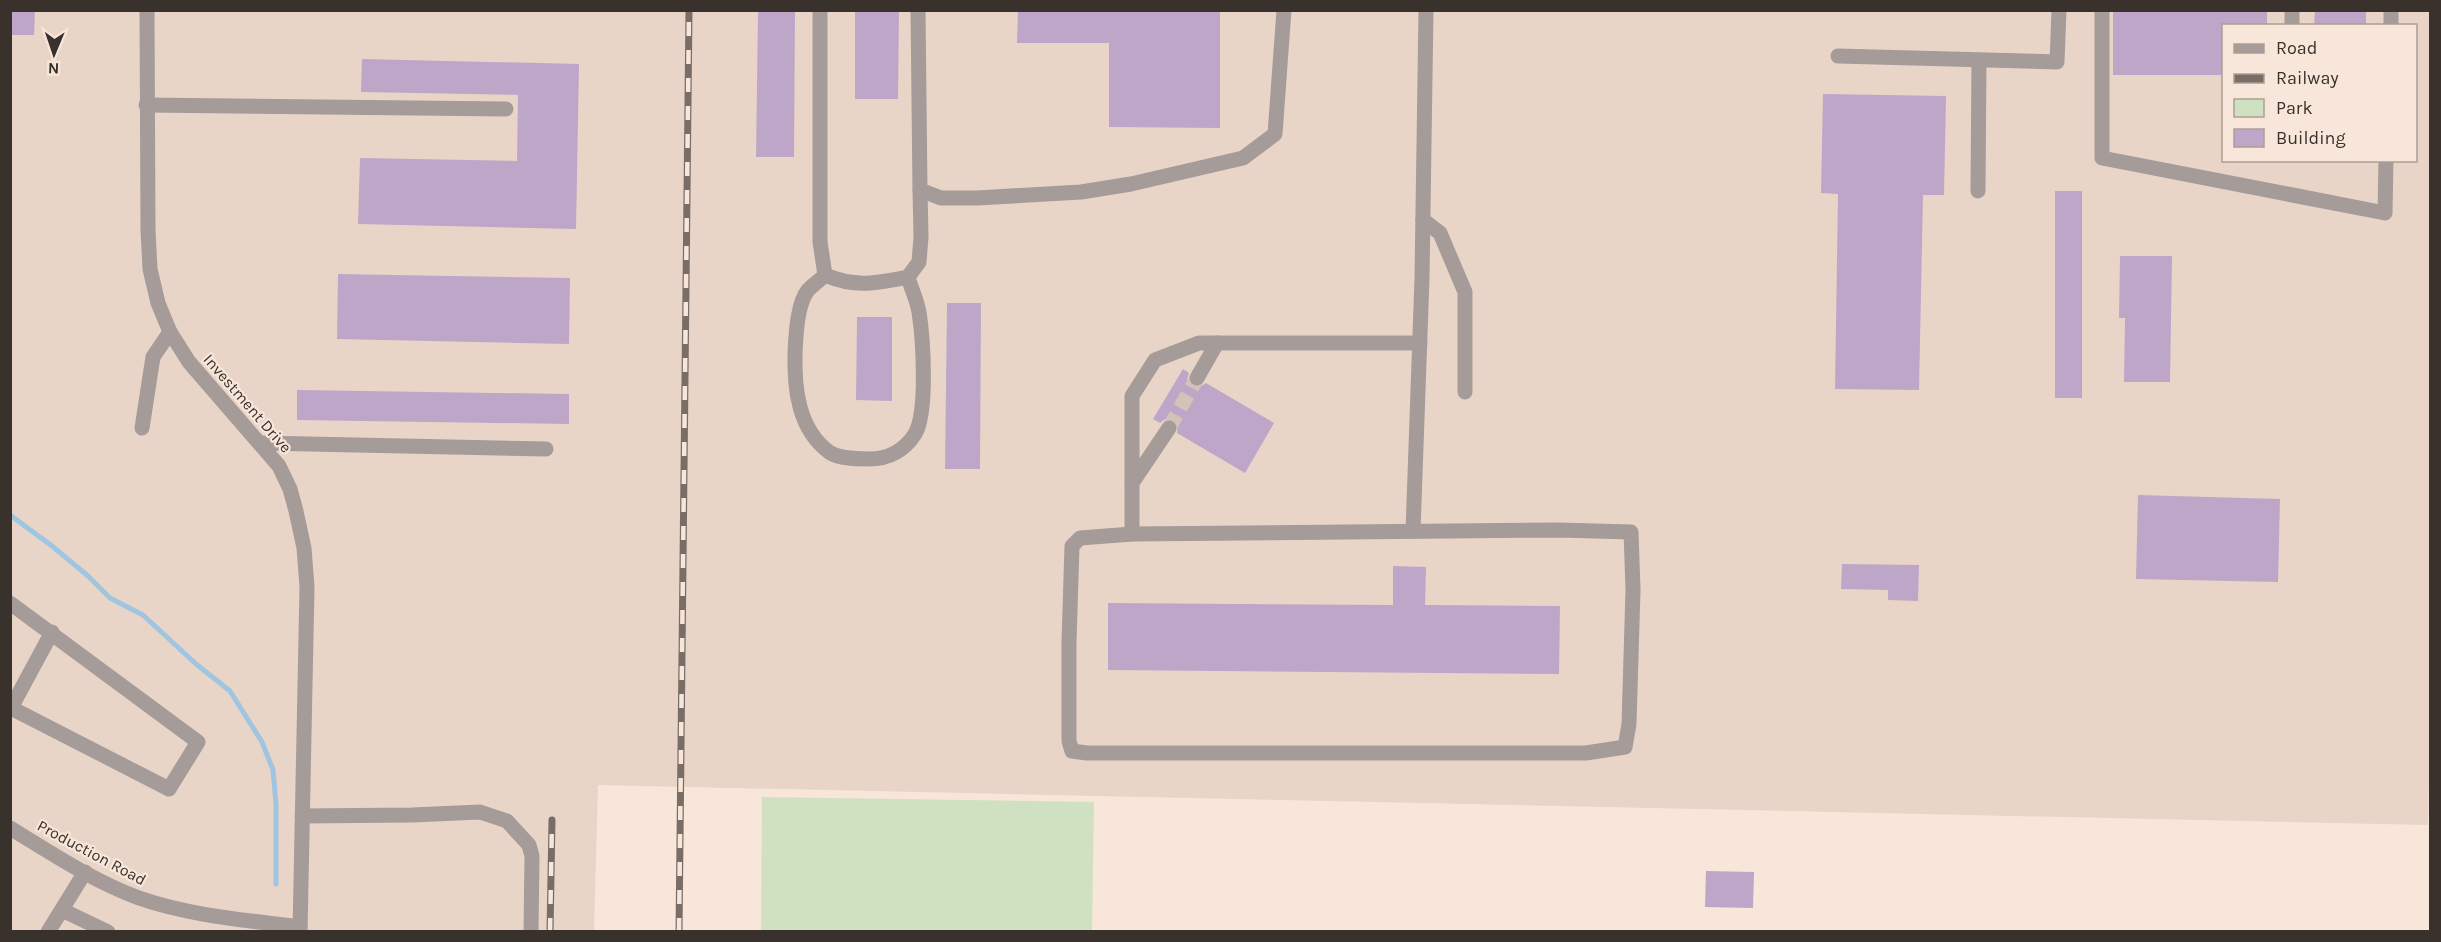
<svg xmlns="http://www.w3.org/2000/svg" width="2441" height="942" font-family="Karla,sans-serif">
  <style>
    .commercial { fill: #e9d5c7; fill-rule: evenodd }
    .green { fill: #d0e1c2 }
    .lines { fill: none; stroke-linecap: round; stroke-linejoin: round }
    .stream { stroke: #9fc5e1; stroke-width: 5 }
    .building { fill: #bea6c9 }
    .minor-tunnel { stroke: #d2c2b7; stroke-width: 15; stroke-dasharray: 15 8; stroke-linecap: butt }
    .minor { stroke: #a59b99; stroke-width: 15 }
    .rail-casing { stroke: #796e67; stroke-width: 7 }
    .rail { stroke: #f8e6da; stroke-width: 4.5; stroke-dasharray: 14; stroke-linecap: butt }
    .labels { text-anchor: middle; stroke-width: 4.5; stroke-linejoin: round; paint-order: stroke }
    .street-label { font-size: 16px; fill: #38312c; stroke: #f8e6da }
  </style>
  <rect width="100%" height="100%" fill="#f8e6da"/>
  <path class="commercial" d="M10,11h2420v734l-2,80 -1830,-40 -4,146h-583zM2224,26h192v134h-192z"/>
  <polygon class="green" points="762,797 1094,802 1092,931 761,931"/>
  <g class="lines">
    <polyline class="stream" points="10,515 52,546 88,576 110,598 143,615 196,664 230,691 262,742 273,770 276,804 276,884"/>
  </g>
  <g class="building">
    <polygon points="10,10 35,10 34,35 10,35"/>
    <polygon points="758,10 795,10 794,157 756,157"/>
    <polygon points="855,10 899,10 898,99 855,99"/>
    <polygon points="1018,10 1220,10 1220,128 1109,127 1109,43 1017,43"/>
    <polygon points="2113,10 2267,10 2267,26 2223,26 2223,75 2113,75"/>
    <polygon points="2315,10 2366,10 2366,26 2314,26"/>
    <polygon points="362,59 579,64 576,229 358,224 360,158 517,161 518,95 361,92"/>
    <polygon points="1823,94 1946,96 1944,195 1923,195 1919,390 1835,389 1838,194 1821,193"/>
    <rect x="2055" y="191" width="27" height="207"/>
    <polygon points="2120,256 2172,256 2170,382 2124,382 2125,318 2119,318"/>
    <polygon points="338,274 570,278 569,344 337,339"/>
    <polygon points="947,303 981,303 980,469 945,469"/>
    <polygon points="857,317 892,317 892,401 856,400"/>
    <polygon points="1183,369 1189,373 1187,379 1192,386 1198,388 1206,383 1274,423 1245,473 1177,433 1178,424 1174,420 1165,419 1160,423 1153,419"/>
    <polygon points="297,390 569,394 569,424 297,420"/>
    <polygon points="2138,495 2280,499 2278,582 2136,579"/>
    <polygon points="1842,564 1919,565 1918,601 1888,600 1888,590 1841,589"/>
    <polygon points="1393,566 1426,567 1425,605 1560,606 1559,674 1108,670 1108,603 1393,605"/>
    <polygon points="1706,871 1754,872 1753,908 1705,907"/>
  </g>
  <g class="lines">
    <polyline class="minor-tunnel" points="1169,428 1197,378"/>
    <g class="minor">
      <polyline points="147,10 148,230 150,269 158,303 170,332 189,362 279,466 290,489 296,511 304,548 307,587 300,932"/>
      <path d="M820,10v232l5,33c31,13 51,8 83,2l11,-15 2,-25 -1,-47"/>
      <polyline points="918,10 920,190 941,198 977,198 1081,192 1131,184 1243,158 1275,134 1284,10"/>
      <polyline points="2102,10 2102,158 2385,213 2386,160"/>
      <polyline points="2292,10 2292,26"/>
      <polyline points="2391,26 2391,10"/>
      <polyline points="1838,56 2057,62 2059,10"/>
      <polyline points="146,105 506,109"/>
      <polyline points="1978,191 1979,60"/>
      <polyline points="1423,220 1440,233 1465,292 1465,392"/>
      <path d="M825,275c-5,5 -12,10 -17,15 -11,14 -12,45 -13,62 -1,36 3,77 34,100 10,7 29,7 40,7 20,0 35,-8 46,-25 13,-22 8,-96 4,-122 -2,-12 -8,-24 -11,-35"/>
      <polyline points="1197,378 1217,343"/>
      <polyline points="142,428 153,357 170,332"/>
      <polyline points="261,443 546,449"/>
      <polyline points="1132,483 1169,428"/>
      <polygon points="1559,530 1631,532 1633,590 1629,724 1625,747 1586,753 1087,753 1072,751 1069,741 1069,642 1072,546 1080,538 1132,534"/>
      <polyline points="1413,531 1422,278 1426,10"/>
      <polyline points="1132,534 1132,396 1155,360 1199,343 1420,343"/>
      <polyline points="10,603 198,742 169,789 11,708 52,632"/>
      <polyline points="302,816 412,815 480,812 507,821 529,845 532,856 531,932"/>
      <path d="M10,828c41,25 83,53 129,70 52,18 107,22 161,29"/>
      <polyline points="62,910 108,932"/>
      <polyline points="48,932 85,872"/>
    </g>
    <defs>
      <g id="rail">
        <polyline points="550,932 552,820"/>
        <polyline points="679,932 689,10"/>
      </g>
    </defs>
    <use href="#rail" class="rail-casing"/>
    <use href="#rail" class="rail"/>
  </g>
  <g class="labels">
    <g class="street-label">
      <text transform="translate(248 403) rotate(49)" y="6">Investment Drive</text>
      <text transform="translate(92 852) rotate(28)" y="6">Production Road</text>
    </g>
  </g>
  <rect width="2441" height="942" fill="none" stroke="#38312c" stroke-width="24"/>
  <rect x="2222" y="24" width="195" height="138" fill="#f8e6da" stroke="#ab9e94" stroke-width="1.5"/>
  <rect x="2234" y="44" width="30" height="9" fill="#a59b99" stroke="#ab9e94" stroke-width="1.5"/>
  <text x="2276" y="54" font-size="18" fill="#38312c">Road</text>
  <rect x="2234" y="74" width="30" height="9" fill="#796e67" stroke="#ab9e94" stroke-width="1.5"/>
  <text x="2276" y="84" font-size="18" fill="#38312c">Railway</text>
  <rect x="2234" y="99" width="30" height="18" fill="#d0e1c2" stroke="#ab9e94" stroke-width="1.5"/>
  <text x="2276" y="114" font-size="18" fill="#38312c">Park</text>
  <rect x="2234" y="129" width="30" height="18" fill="#bea6c9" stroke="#ab9e94" stroke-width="1.5"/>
  <text x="2276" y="144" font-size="18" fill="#38312c">Building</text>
  <g transform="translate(54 54) rotate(182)" stroke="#f8e6da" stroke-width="4.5" paint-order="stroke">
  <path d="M0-4.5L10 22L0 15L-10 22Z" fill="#38312c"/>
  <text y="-9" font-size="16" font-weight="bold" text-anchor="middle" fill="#38312c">N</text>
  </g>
</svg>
